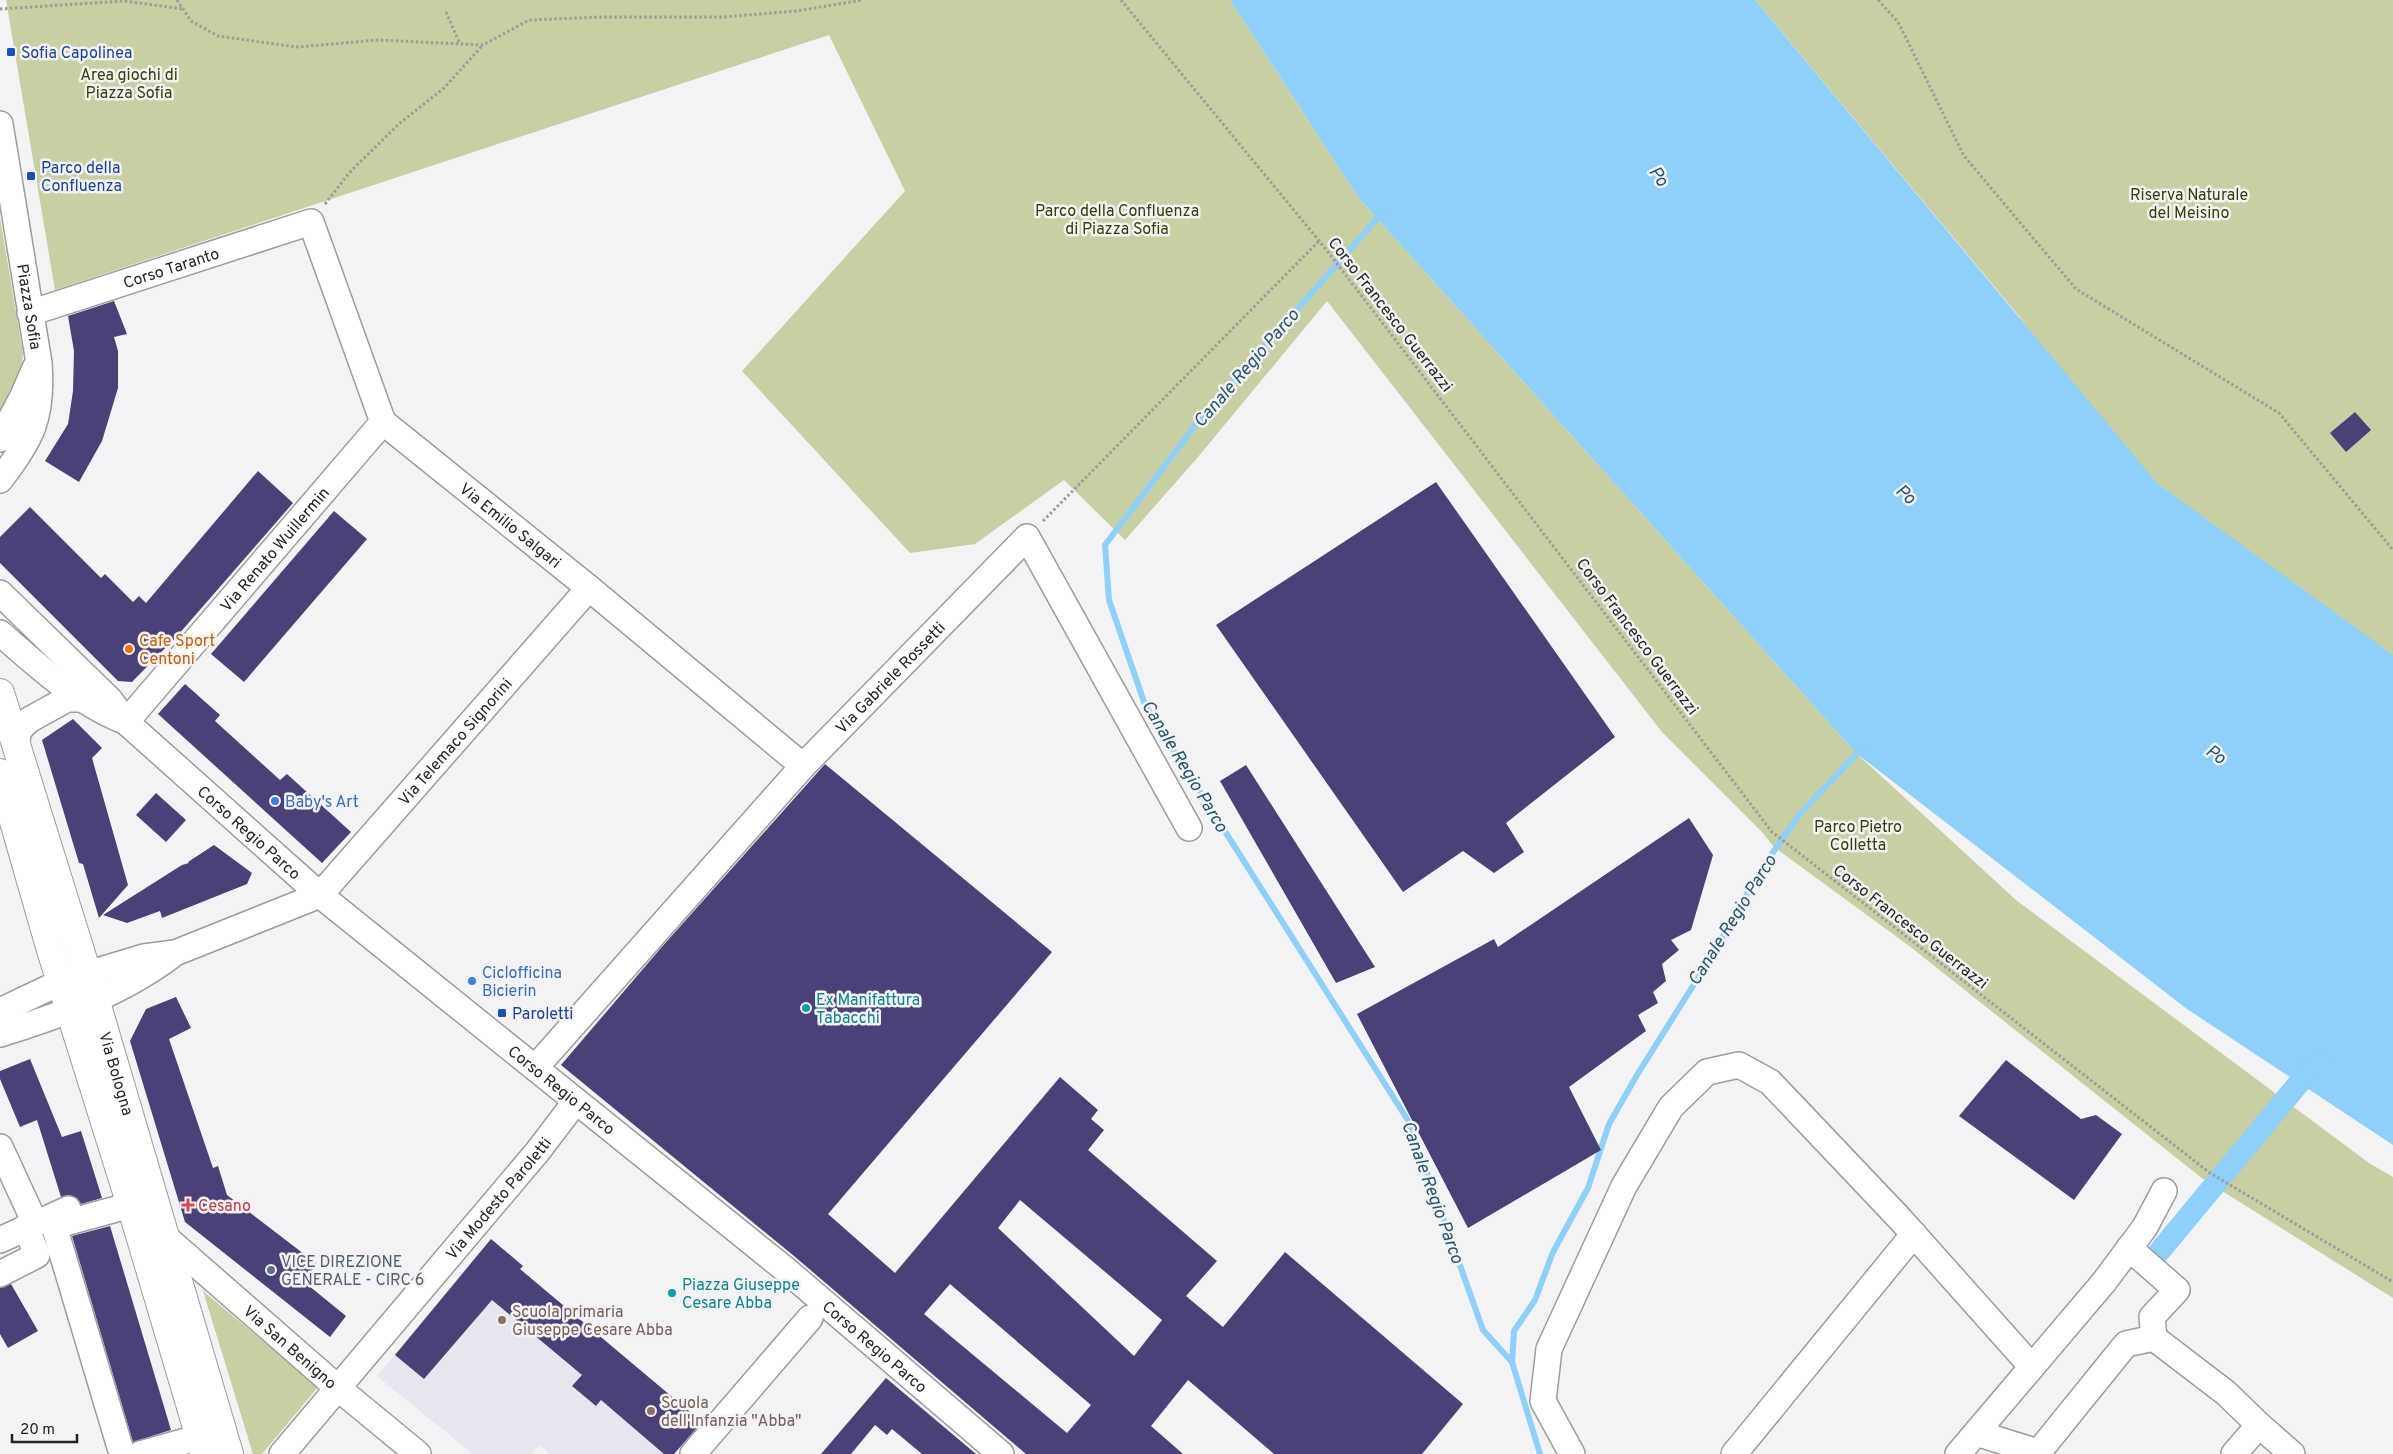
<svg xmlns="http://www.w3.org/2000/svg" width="2393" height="1454" font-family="Overpass,sans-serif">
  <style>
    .built { fill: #e6e6ef }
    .green { fill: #c8cfa2 }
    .water { fill: #8ed0f9 }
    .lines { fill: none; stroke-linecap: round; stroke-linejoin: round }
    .stream { stroke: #8ed0f9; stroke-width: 6 }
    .canal { stroke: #8ed0f9; stroke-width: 22 }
    .building { fill: #494177; fill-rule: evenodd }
    .minor-casing { stroke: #9c9c9d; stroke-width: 28 }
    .major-casing { stroke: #9c9c9d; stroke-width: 30 }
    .path { stroke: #9d9c9e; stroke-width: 3; stroke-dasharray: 2.5 2.5; stroke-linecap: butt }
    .minor { stroke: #fff; stroke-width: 25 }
    .major { stroke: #fff; stroke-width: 28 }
    .transit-dot { fill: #1a4fb4; stroke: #f3f2f4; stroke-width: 2 }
    .food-dot { fill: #e8710a; stroke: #f3f2f4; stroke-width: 2 }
    .shop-dot { fill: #3f7fe0; stroke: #f3f2f4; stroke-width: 2 }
    .culture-dot { fill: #0f9aa8; stroke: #f3f2f4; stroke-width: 2 }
    .health-dot { fill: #e0444e; stroke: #f3f2f4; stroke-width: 2 }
    .service-dot { fill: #5c6f8a; stroke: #f3f2f4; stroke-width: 2 }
    .education-dot { fill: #8d6e63; stroke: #f3f2f4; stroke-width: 2 }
    .labels { text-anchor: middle; stroke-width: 5; stroke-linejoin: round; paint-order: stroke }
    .transit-label { font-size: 16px; fill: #164399; stroke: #f3f2f4; text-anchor: start }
    .park-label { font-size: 16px; fill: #383d08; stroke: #f3f2f4 }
    .street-label { font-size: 16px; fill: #232324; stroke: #f3f2f4 }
    .food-label { font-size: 16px; fill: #c56008; stroke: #f3f2f4; text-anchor: start }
    .shop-label { font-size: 16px; fill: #366cbe; stroke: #f3f2f4; text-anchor: start }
    .culture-label { font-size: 16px; fill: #0d838f; stroke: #f3f2f4; text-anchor: start }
    .health-label { font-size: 16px; fill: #be3a42; stroke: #f3f2f4; text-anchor: start }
    .service-label { font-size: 16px; fill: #4e5e75; stroke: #f3f2f4; text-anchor: start }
    .education-label { font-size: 16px; fill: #785e54; stroke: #f3f2f4; text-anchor: start }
    .water-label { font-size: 18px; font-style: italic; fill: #225470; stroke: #f3f2f4 }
  </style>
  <rect width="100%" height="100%" fill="#f3f2f4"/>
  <polygon class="built" points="491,1239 523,1266 520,1269 702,1422 674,1454 551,1454 539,1445 532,1454 473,1454 377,1376"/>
  <g class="green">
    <polygon points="6,0 1230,0 1358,197 1856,753 2016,900 2369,1163 2393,1177 2393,1298 2203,1179 1908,945 1774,847 1762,832 1662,732 1327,301 1198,457 1125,540 1064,480 975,544 910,553 742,371 905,191 829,35 55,290"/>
    <polygon points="1755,0 2393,0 2393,658 2157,483 2080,398 2018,315"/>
    <polygon points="0,218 23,353 20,379 0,418"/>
    <polygon points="203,1291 318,1387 262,1454 253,1454"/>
  </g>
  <polygon class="water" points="1230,0 1755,0 2157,483 2393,655 2393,1145 2187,1009 1856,753 1358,197"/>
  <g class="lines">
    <g class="stream">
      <polyline points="1383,212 1197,423 1105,545 1109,600 1145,705 1409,1122 1483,1330 1512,1362"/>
      <polyline points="1540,1454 1512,1362 1514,1331 1535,1300 1553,1252 1588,1188 1609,1124 1637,1075 1713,954 1758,874 1799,815 1862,748"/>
    </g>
    <polyline class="canal" points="2159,1252 2318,1060"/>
  </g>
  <g class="building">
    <polygon points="114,301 127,334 114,337 118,351 118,388 102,441 79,482 45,461 68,424 73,391 74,351 68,316"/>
    <polygon points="2355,412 2371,430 2346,452 2330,433"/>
    <polygon points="258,471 293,503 178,635 132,682 118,681 0,563 0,537 30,507 101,578 105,574 133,602 139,596 146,603"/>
    <polygon points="1436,482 1615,737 1506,823 1524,852 1494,873 1463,851 1403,892 1216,625"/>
    <polygon points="334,511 367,539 244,682 211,654"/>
    <polygon points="185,684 220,715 215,721 280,780 287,774 351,832 322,863 158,714"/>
    <polygon points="73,719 102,748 92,758 128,885 99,918 83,864 79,863 42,740"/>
    <path d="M825,764l227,188 -224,262 67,59 165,-196 38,33 -7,9 13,11 -16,20 129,111 -31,35 37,31 62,-75 178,152 -41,50h-148l-86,-74 -37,46 32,28h-157l-232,-198 -233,-191 99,-116zM1020,1200l142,120 -28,36 -136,-128zM950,1284l141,121 -24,28 -143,-119z"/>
    <polygon points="1246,765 1375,967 1336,983 1220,781"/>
    <polygon points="156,793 186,820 166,842 136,815"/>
    <polygon points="1689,818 1713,855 1691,930 1671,940 1679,950 1662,964 1666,981 1653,992 1658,1003 1638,1015 1646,1031 1569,1087 1601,1150 1468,1228 1357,1014 1494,939 1498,947"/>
    <polygon points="214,845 252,873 247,884 162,918 160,911 127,923 103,915 182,865 189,863 188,862"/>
    <polygon points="176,997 191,1028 169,1039 213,1168 218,1166 227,1195 317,1264 303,1281 346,1316 330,1337 185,1222 130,1041 146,1009"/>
    <polygon points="30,1059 62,1137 81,1131 102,1198 81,1204 77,1198 70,1195 61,1197 37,1120 20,1127 0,1079 0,1071"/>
    <polygon points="2006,1060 2081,1119 2096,1115 2122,1134 2074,1200 1959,1116"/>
    <polygon points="110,1226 171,1430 133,1442 72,1236"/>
    <polygon points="491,1239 523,1266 520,1269 702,1422 674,1454 664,1454 601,1400 596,1406 572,1386 582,1375 492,1300 424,1379 395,1355"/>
    <polygon points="11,1284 38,1331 8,1348 0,1334 0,1288"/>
    <polygon points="886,1378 976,1454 922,1454 892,1429 887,1435 875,1425 851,1454 821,1454"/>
  </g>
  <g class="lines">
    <defs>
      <g id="minor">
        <path id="s1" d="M0,124l39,239c4,54 -7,76 -39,117"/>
        <path id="s2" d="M30,313l281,-91 72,200 206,166 214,178"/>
        <polyline points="0,439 23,396 35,368"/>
        <path id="s3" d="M0,593l110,107 16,22 194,173 466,375 215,184"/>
        <path d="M0,633c37,32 73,66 119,86"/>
        <path id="s4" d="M126,722l257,-300"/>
        <polyline points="16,745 19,730 29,720 67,699 82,699"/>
        <path id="s5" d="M0,1011l61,-29 83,-25 31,-4 145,-58 269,-307"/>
        <path d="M0,1034c59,-18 122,-41 171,-78"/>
        <path id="s6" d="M535,1068l268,-302 224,-229 162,291"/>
        <polyline points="0,1147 35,1223"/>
        <path id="s7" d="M164,1236l175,153 79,65"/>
        <polyline points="0,1240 68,1209"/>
        <polyline points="2129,1248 2177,1290 2152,1317 2154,1338"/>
        <polyline points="0,1274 37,1255 26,1227"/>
        <polyline points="1976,1433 2028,1449 2033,1454"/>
        <polyline points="122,1454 54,1226 131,1205"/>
        <polyline points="140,1454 200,1437"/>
        <path id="s8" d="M282,1454l256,-303 38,-50"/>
        <polyline points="693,1454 810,1318"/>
        <polyline points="1572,1454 1543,1401 1549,1349 1624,1186 1671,1107 1707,1072 1739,1065 1770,1082 1901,1220 2032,1367"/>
        <polyline points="1734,1454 1914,1234"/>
        <polyline points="1958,1454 2104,1282 2145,1227 2164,1191"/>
        <polyline points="2037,1454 2126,1344 2154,1338 2226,1393 2259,1425"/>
        <polyline points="2234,1454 2259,1425 2292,1454"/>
      </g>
      <g id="major">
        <path id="s9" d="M0,693l95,306 134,455"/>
        <polyline points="0,773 51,950 131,1205 205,1454"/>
      </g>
    </defs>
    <use href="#minor" class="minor-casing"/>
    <use href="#major" class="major-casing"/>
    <g class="path">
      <polyline points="177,0 191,21 218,36 297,47 378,40 483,45 529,20 600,17 723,17 796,11 863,0"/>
      <polyline points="1121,0 1325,248 1772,832 2210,1173 2393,1282"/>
      <polyline points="1878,0 1898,22 1964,156 2076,289 2279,413 2393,550"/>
      <polyline points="0,9 124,1 183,9"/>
      <polyline points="446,12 460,44"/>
      <polyline points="325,204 349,173 400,123 444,88 482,46"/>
      <polyline points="1043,521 1319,241"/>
    </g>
    <use href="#minor" class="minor"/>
    <use href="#major" class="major"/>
  </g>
  <g class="transit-dot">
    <rect x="6" y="47" width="10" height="10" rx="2.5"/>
    <rect x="26" y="171" width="10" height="10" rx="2.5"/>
    <rect x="497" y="1008" width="10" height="10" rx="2.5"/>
  </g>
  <circle class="food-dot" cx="129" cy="649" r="5"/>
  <g class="shop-dot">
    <circle cx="275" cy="801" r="5"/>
    <circle cx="472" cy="981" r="5"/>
  </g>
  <g class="culture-dot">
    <circle cx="806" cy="1008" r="5"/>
    <circle cx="672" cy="1293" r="5"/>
  </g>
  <path class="health-dot" d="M185.5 1197.5h5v5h5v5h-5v5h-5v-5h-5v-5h5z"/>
  <circle class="service-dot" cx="271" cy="1270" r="5"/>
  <g class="education-dot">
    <circle cx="502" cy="1320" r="5"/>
    <circle cx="651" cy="1411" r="5"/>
  </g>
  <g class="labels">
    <g class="transit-label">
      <text x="21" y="58">Sofia Capolinea</text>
      <text x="41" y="173">Parco della<tspan x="41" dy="18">Confluenza</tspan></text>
      <text x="512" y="1019">Paroletti</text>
    </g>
    <g class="park-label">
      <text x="129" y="80">Area giochi di<tspan x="129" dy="18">Piazza Sofia</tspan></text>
      <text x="2189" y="200">Riserva Naturale<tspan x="2189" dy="18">del Meisino</tspan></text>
      <text x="1117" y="216">Parco della Confluenza<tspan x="1117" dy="18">di Piazza Sofia</tspan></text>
      <text x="1858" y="832">Parco Pietro<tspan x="1858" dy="18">Colletta</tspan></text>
    </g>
    <g class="street-label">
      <text dy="6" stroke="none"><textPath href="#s2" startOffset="148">Corso Taranto</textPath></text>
      <text dy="6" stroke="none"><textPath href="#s1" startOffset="185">Piazza Sofia</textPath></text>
      <text transform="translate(1391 314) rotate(52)" y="6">Corso Francesco Guerrazzi</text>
      <text dy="6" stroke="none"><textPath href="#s2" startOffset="672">Via Emilio Salgari</textPath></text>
      <text dy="6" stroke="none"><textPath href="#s4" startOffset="228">Via Renato Wuillermin</textPath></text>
      <text transform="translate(1638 636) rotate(53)" y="6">Corso Francesco Guerrazzi</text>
      <text dy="6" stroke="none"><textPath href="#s6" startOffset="528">Via Gabriele Rossetti</textPath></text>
      <text dy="6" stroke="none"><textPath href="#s5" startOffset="546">Via Telemaco Signorini</textPath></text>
      <text dy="6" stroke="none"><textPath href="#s3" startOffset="346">Corso Regio Parco</textPath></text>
      <text transform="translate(1911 926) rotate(38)" y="6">Corso Francesco Guerrazzi</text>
      <text dy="6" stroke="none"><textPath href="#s9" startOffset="398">Via Bologna</textPath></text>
      <text dy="6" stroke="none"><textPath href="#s3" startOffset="751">Corso Regio Parco</textPath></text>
      <text dy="6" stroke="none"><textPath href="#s8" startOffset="335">Via Modesto Paroletti</textPath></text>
      <text dy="6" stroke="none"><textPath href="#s7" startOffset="168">Via San Benigno</textPath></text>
      <text dy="6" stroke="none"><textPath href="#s3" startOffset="1156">Corso Regio Parco</textPath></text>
    </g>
    <g class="food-label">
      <text x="139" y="646">Cafe Sport<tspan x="139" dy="18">Centoni</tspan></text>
    </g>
    <g class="shop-label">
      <text x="285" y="807">Baby's Art</text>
      <text x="482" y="978">Ciclofficina<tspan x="482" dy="18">Bicierin</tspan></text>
    </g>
    <g class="culture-label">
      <text x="816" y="1005">Ex Manifattura<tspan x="816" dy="18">Tabacchi</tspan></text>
      <text x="682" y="1290">Piazza Giuseppe<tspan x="682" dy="18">Cesare Abba</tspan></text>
    </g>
    <g class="health-label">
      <text x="198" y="1211">Cesano</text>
    </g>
    <g class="service-label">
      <text x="281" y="1267">VICE DIREZIONE<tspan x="281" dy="18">GENERALE - CIRC 6</tspan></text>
    </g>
    <g class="education-label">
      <text x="512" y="1317">Scuola primaria<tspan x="512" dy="18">Giuseppe Cesare Abba</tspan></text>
      <text x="661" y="1408">Scuola<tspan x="661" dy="18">dell'Infanzia "Abba"</tspan></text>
    </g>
    <g class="water-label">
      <text transform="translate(1659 176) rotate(55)" y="6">Po</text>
      <text transform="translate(1246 368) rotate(-49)" y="6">Canale Regio Parco</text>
      <text transform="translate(1906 494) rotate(41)" y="6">Po</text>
      <text transform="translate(2216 754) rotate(35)" y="6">Po</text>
      <text transform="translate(1185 766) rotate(59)" y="6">Canale Regio Parco</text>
      <text transform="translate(1732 920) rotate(-58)" y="6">Canale Regio Parco</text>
      <text transform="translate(1433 1192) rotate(70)" y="6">Canale Regio Parco</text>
    </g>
  </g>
  <path d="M12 1434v8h65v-8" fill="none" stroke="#232324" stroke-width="2.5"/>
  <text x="20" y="1434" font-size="15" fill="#232324" stroke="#f3f2f4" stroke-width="4" paint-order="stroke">20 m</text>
</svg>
